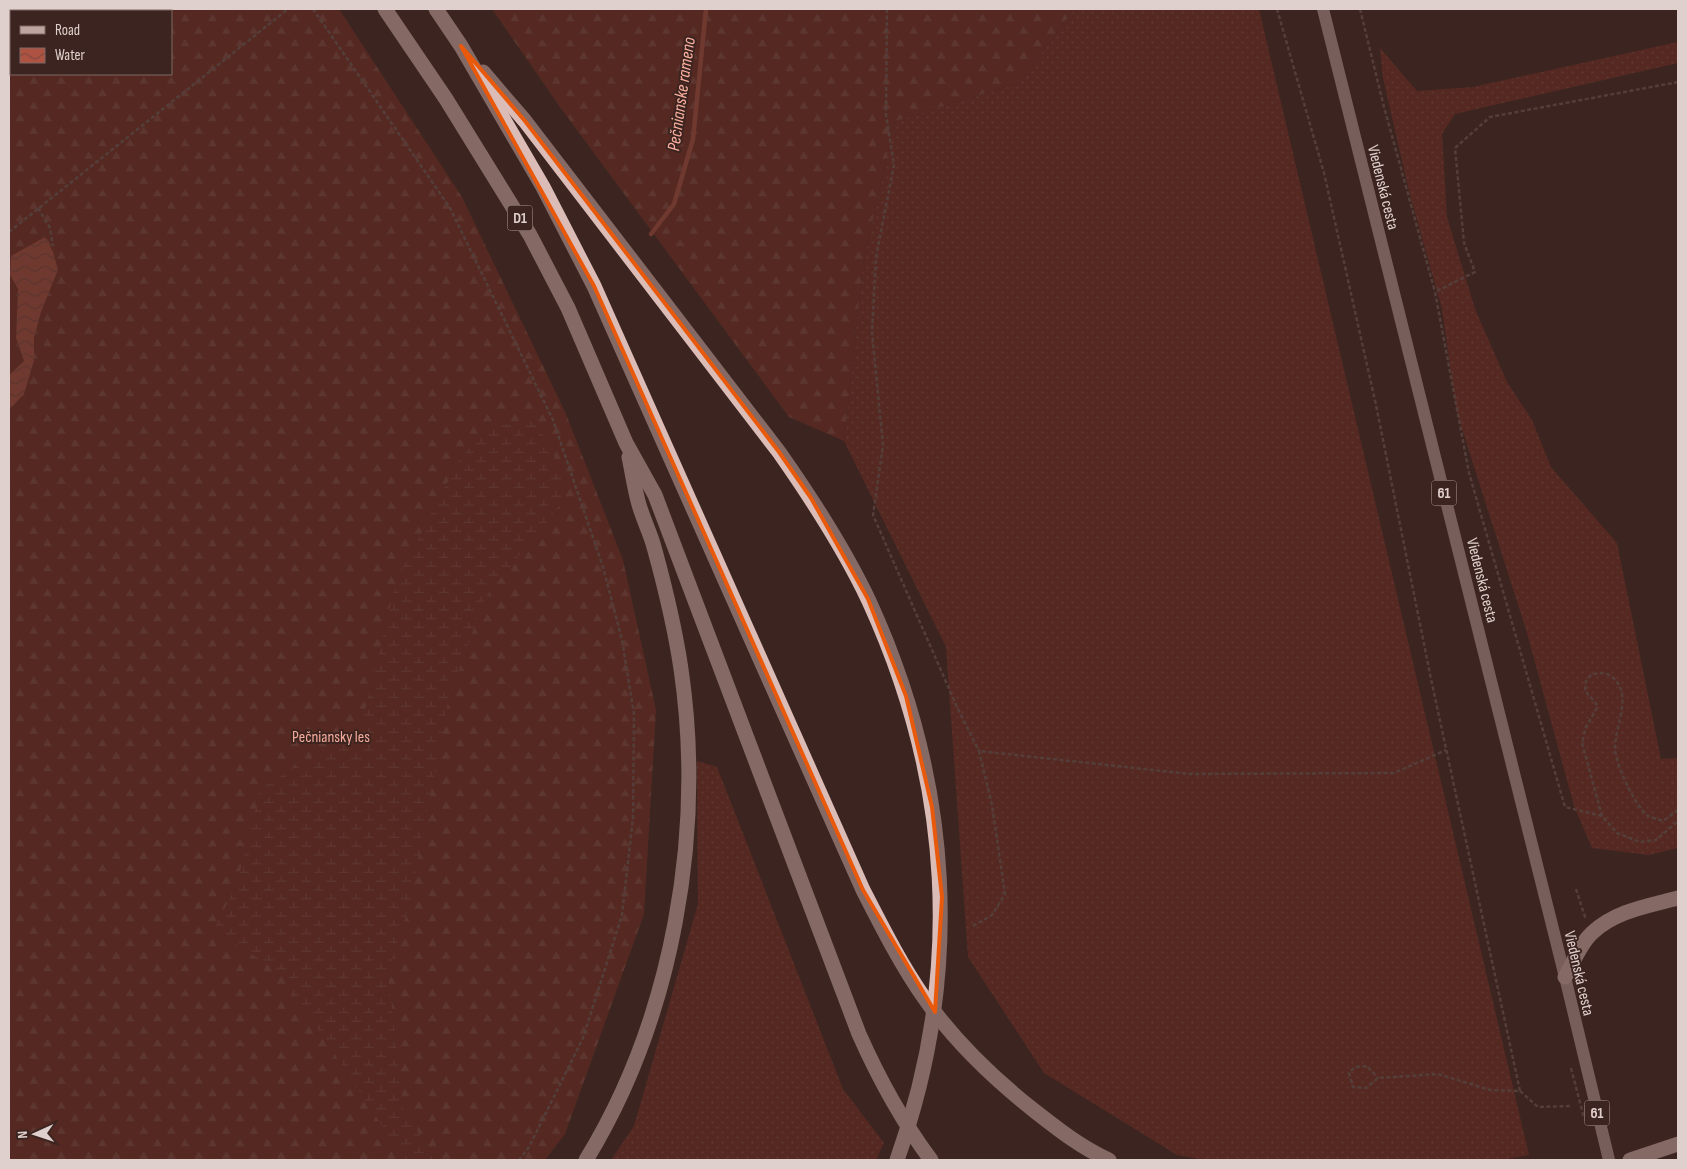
<svg xmlns="http://www.w3.org/2000/svg" width="1687" height="1169" font-family="'Sofia Sans Condensed',sans-serif">
  <style>
    .grass { fill: url(#grass-dots) }
    .forest { fill: url(#forest-firs); fill-rule: evenodd }
    .wetland { fill: url(#wetland-marsh) }
    .water { fill: url(#water-waves) }
    .lines { fill: none; stroke-linecap: round; stroke-linejoin: round }
    .stream { stroke: #ae5242; stroke-width: 4.5 }
    .path { stroke: #725d59; stroke-width: 2.5; stroke-dasharray: 4 2.5; stroke-linecap: butt }
    .primary { stroke: #bea59f; stroke-width: 12 }
    .highway { stroke: #dbbcb6; stroke-width: 15 }
    .marked { fill: none; stroke: #e8590c; stroke-width: 4; stroke-linejoin: round }
    .labels { text-anchor: middle; stroke-width: 4; stroke-linejoin: round; paint-order: stroke }
    .shield { fill: #3c2520; stroke: #af9d99; stroke-width: 1 }
    .shield-label { font-size: 15px; font-weight: bold; fill: #e0d0cd }
    .street-label { font-size: 16px; fill: #e0d0cd; stroke: #3c2520 }
    .park-label { font-size: 16px; fill: #f6aa9b; stroke: #3c2520 }
    .water-label { font-size: 18px; font-style: italic; fill: #faaf9f; stroke: #3c2520 }
  </style>
  <defs>
    <pattern id="grass-dots" width="8" height="8" patternUnits="userSpaceOnUse" patternTransform="scale(1.25)"><rect width="8" height="8" fill="#732f24"/><path d="M2 2h.1M6 6h.1" fill="none" stroke="#874c43" stroke-width="1.8" stroke-linecap="round"/></pattern>
    <pattern id="forest-firs" width="22" height="20" patternUnits="userSpaceOnUse" patternTransform="scale(1.25)"><rect width="22" height="20" fill="#732f24"/><path d="M5 1l3.5 6h-7zM16 11l3.5 6h-7z" fill="#874c43"/></pattern>
    <pattern id="wetland-marsh" width="20" height="14" patternUnits="userSpaceOnUse" patternTransform="scale(1.25)"><rect width="20" height="14" fill="#732f24"/><path d="M1 5h8M5 5V1M11 12h8M15 12V8" fill="none" stroke="#874c43"/></pattern>
    <pattern id="water-waves" width="16" height="10" patternUnits="userSpaceOnUse" patternTransform="scale(1.25)"><rect width="16" height="10" fill="#ae5242"/><path d="M0 5q4-4 8 0t8 0" fill="none" stroke="#834a40"/></pattern>
  </defs>
  <rect width="100%" height="100%" fill="#3c2520"/>
  <g class="grass">
    <polygon points="1074,9 1259,9 1529,1155 1503,1160 1205,1160 1177,1155 1044,1073 968,957 946,647 844,441 863,264 895,121 1019,83"/>
    <polygon points="1678,42 1678,63 1455,114 1442,134 1447,217 1475,309 1507,382 1532,420 1551,467 1617,543 1661,759 1678,758 1678,848 1649,855 1592,848 1574,806 1527,633 1457,413 1442,309 1409,191 1383,78 1380,48 1417,91 1473,87"/>
    <polygon points="697,761 717,767 843,1089 884,1143 876,1160 611,1160 634,1126 698,904"/>
  </g>
  <g class="forest">
    <path d="M9,9h330l123,188 104,217 57,146 33,150 -12,204 -79,220 -20,26h-536v-750l15,-16 10,-33v-23l7,-26 17,-42 -13,-33 -16,10 -19,28 8,14 -2,49 8,23 -15,14zM11,11h160v63h-160z"/>
    <polygon points="492,9 1074,9 1019,83 895,121 863,264 844,441 789,417 560,107"/>
  </g>
  <polygon class="wetland" points="531,418 550,445 555,458 546,462 551,475 560,472 564,500 485,598 449,697 409,906 388,973 404,1112 438,1160 405,1160 279,971 213,931 237,884 260,789 361,727 396,582 460,458 490,428"/>
  <polygon class="water" points="45,237 53,252 58,270 41,312 34,338 34,361 24,394 9,410 9,375 24,361 16,338 18,289 10,275 11,256"/>
  <g class="lines">
    <polyline class="stream" points="651,234 674,204 693,139 706,9"/>
    <g class="path">
      <polyline points="313,9 450,208 553,420 603,567 622,640 634,714 633,818 622,915 583,1038 529,1147 519,1160"/>
      <polyline points="887,9 886,115 894,165 876,257 872,333 883,445 873,515 957,707 979,751"/>
      <polyline points="1277,9 1324,173 1376,405 1431,679 1520,1091 1490,1090 1438,1074 1378,1078 1366,1088 1353,1087 1349,1073 1355,1067 1367,1066 1378,1078"/>
      <polyline points="1360,9 1384,107 1435,292"/>
      <polyline points="38,208 50,228 53,246"/>
      <polyline points="9,232 288,9"/>
      <path d="M1678,810l-15,11c-5,-2 -11,-3 -15,-5 -13,-10 -33,-52 -33,-69 0,-21 20,-57 -6,-72 -6,-3 -12,-2 -18,0l-5,6 -1,10 11,12 1,5 -11,19 -4,16 20,73 15,17 23,9 16,-2 22,-19"/>
      <polyline points="1602,816 1565,807 1469,473 1435,292 1475,272 1464,243 1455,148 1490,117 1678,82"/>
      <polyline points="1576,889 1586,920"/>
      <polyline points="973,926 992,915 1005,894 992,805 979,751 1190,774 1394,773 1446,750"/>
      <polyline points="1571,1068 1584,1118"/>
      <polyline points="1520,1091 1538,1107 1571,1106"/>
    </g>
    <polyline class="primary" points="1323,9 1565,977 1609,1160"/>
    <g class="highway">
      <path d="M385,9l61,90 84,136 38,73 58,135 29,52 204,539c20,45 43,87 72,126"/>
      <path d="M436,9l25,37 82,141 51,99 269,604c19,37 38,75 62,109 31,44 69,80 111,113 23,18 46,36 73,48"/>
      <path d="M483,72l42,49 254,331c33,47 65,96 90,149 83,181 95,371 28,559"/>
      <path d="M1565,977c8,-14 15,-33 27,-44 23,-22 56,-27 86,-35"/>
      <path d="M586,1160c87,-142 119,-327 95,-491 -6,-41 -16,-82 -27,-122 -4,-15 -12,-30 -16,-46 -4,-15 -6,-30 -9,-44"/>
      <polyline points="1630,1160 1678,1144"/>
    </g>
  </g>
  <path d="M0 0H1687V1169H0ZM461,46l64,75 254,331 32,46 57,101 38,97 26,111 10,90 -7,115 -72,-122 -269,-604z" fill="#3c2520" fill-opacity=".55" fill-rule="evenodd"/>
  <path class="marked" d="M461,46l64,75 254,331 32,46 57,101 38,97 26,111 10,90 -7,115 -72,-122 -269,-604z"/>
  <g class="labels">
    <g class="shield">
      <rect x="507.5" y="205.5" width="25" height="25" rx="4"/>
      <rect x="1431.5" y="480.5" width="25" height="25" rx="4"/>
      <rect x="1584.5" y="1100.5" width="25" height="25" rx="4"/>
    </g>
    <g class="shield-label">
      <text x="520" y="223">D1</text>
      <text x="1444" y="498">61</text>
      <text x="1597" y="1118">61</text>
    </g>
    <g class="street-label">
      <text transform="translate(1384 187) rotate(76)" y="6">Viedenská cesta</text>
      <text transform="translate(1483 580) rotate(76)" y="6">Viedenská cesta</text>
      <text transform="translate(1580 973) rotate(77)" y="6">Viedenská cesta</text>
    </g>
    <g class="park-label">
      <text x="331" y="742">Pečniansky les</text>
    </g>
    <g class="water-label">
      <text transform="translate(681 94) rotate(-82)" y="6">Pečnianske rameno</text>
    </g>
  </g>
  <rect width="1687" height="1169" fill="none" stroke="#e0d0cd" stroke-width="20"/>
  <rect x="10" y="10" width="162" height="65" fill="#3c2520" stroke="#7e6965"/>
  <rect x="20" y="26" width="25" height="8" fill="#bea59f" stroke="#7e6965"/>
  <text x="55" y="35" font-size="15" fill="#e0d0cd">Road</text>
  <rect x="20" y="48" width="25" height="15" fill="url(#water-waves)" stroke="#7e6965"/>
  <text x="55" y="60" font-size="15" fill="#e0d0cd">Water</text>
  <g transform="translate(35 1134) rotate(267)" stroke="#3c2520" stroke-width="4" paint-order="stroke">
  <path d="M0-4L9 19L0 12L-9 19Z" fill="#e0d0cd"/>
  <text y="-8" font-size="14" font-weight="bold" text-anchor="middle" fill="#e0d0cd">N</text>
  </g>
</svg>
